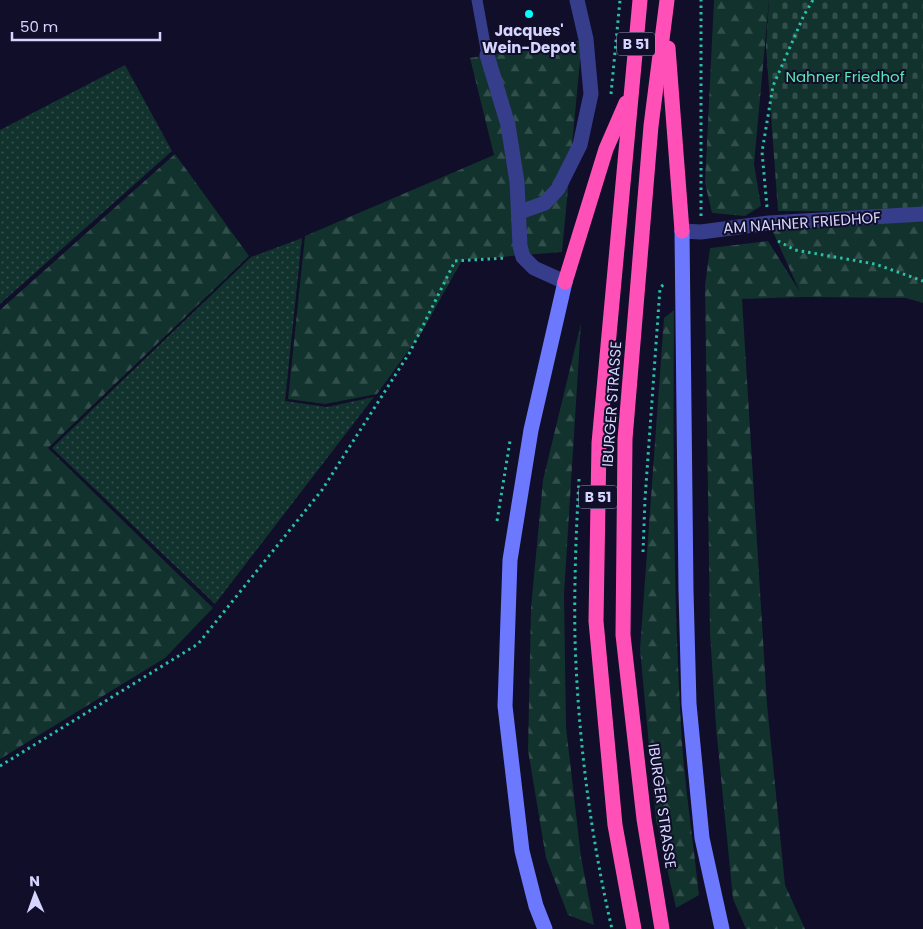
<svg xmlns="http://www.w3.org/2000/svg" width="923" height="929" font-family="Poppins,sans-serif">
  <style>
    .grass { fill: url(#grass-dots) }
    .forest { fill: url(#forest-firs) }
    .cemetery { fill: url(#cemetery-stones) }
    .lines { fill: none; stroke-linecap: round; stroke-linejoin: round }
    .path { stroke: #28c0a6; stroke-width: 3; stroke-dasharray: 2.5 4; stroke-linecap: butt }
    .lane { stroke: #363d8a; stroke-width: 11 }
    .street { stroke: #363d8a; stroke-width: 15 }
    .secondary { stroke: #6c79ff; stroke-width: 15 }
    .highway { stroke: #ff50b8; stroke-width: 15 }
    .poi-dot { fill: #01fffc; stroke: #100e28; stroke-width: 2 }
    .labels { text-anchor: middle; stroke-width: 4; stroke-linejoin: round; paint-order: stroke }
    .shield { fill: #100e28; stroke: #9a99be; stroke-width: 1 }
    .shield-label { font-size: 14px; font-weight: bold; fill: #d5d5ff }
    .poi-label { font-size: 15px; font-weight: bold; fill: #d5d5ff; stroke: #100e28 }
    .park-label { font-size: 15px; fill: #59e7b3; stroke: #100e28 }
    .street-label { font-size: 15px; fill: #d5d5ff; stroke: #100e28 }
  </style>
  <defs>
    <pattern id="grass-dots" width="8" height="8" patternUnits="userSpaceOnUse" patternTransform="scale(1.25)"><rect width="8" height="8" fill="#11322d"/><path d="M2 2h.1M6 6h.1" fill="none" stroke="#334f4c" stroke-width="1.8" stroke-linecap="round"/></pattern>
    <pattern id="forest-firs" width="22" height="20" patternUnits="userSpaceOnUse" patternTransform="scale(1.25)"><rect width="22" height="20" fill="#11322d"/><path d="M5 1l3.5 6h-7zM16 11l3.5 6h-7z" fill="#334f4c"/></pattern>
    <pattern id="cemetery-stones" width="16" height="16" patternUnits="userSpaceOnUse" patternTransform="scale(1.25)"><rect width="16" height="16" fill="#11322d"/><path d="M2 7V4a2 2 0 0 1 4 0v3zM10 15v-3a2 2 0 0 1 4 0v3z" fill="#334f4c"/></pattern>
  </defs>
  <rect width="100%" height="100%" fill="#100e28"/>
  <g class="grass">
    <polygon points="125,65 172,151 0,304 0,130"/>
    <polygon points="302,238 285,401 327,407 374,397 215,604 52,448 251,257"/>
  </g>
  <g class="forest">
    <polygon points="714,0 769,0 754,164 761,206 745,216 712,213 705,183"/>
    <polygon points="582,40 562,252 462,260 422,332 377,394 325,404 288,399 305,236 494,155 470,58"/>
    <polygon points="175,154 249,256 48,448 213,608 165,658 0,759 0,310"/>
    <polygon points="923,210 923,303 906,298 803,297 742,299 767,704 785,885 805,929 746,929 733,899 716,727 710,633 705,285 710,248 768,241 800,292 769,223"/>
    <path d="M674,310c-1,139 -1,277 7,416 3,56 12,113 18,169l-23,13 -20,-88 -16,-171 24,-331z"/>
    <polygon points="581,323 564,594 566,727 581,857 594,925 568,915 546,858 528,750 531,608 543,480"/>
  </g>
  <polygon class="cemetery" points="769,0 923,0 923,212 778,211 766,47"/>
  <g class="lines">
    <g class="path">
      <polyline points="611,94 620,0"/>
      <polyline points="767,207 762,152 773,86 804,15 813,0"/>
      <polyline points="701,216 701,0"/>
      <polyline points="778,241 795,250 875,264 923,281"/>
      <path d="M579,479c-3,53 -5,107 -4,160 3,97 15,195 37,290"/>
      <polyline points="497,521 510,441"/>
      <polyline points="643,552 645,499 660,288 665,283"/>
      <polyline points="0,766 198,644 322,490 410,352 455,261 506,258"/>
    </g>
    <polyline class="lane" points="477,0 487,55"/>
    <g class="street">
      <polyline points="487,55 508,125 517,182 520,246 523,257 534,268 565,282"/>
      <polyline points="520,212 545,203 558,189 580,145 591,94 586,39 577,0"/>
      <polyline points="682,231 701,232 769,223 923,214"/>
    </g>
    <g class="secondary">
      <polyline points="682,231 686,591 689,704 702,838 722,929"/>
      <polyline points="545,929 536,906 522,851 505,706 510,560 531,430 565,282"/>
    </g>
    <g class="highway">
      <polyline points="668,48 682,231"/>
      <polyline points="565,282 606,149 626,103"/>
      <polyline points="634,929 615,825 596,621 599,443 640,0"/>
      <polyline points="662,929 644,819 623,635 625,439 651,126 667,0"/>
    </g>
  </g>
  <circle class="poi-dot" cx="529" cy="14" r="5"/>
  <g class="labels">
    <g class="shield">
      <rect x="617" y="32.5" width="38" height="23" rx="4"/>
      <rect x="579" y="485.5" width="38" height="23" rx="4"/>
    </g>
    <g class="shield-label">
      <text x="636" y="49">B 51</text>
      <text x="598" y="502">B 51</text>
    </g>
    <g class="poi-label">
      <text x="529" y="36">Jacques'<tspan x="529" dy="17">Wein-Depot</tspan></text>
    </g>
    <g class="park-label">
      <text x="845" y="82">Nahner Friedhof</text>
    </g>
    <g class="street-label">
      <text transform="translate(802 223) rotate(-4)" y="5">AM NAHNER FRIEDHOF</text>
      <text transform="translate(612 404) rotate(-86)" y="5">IBURGER STRASSE</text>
      <text transform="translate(662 806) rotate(82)" y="5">IBURGER STRASSE</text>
    </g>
  </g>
  <g transform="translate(35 894) rotate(358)" stroke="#100e28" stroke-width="4" paint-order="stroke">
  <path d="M0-4L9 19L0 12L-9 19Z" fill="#d5d5ff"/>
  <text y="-8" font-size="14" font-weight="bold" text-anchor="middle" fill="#d5d5ff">N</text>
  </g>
  <path d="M12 32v8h148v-8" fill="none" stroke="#d5d5ff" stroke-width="2.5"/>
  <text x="20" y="32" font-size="15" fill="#d5d5ff" stroke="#100e28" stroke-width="4" paint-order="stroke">50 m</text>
</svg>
